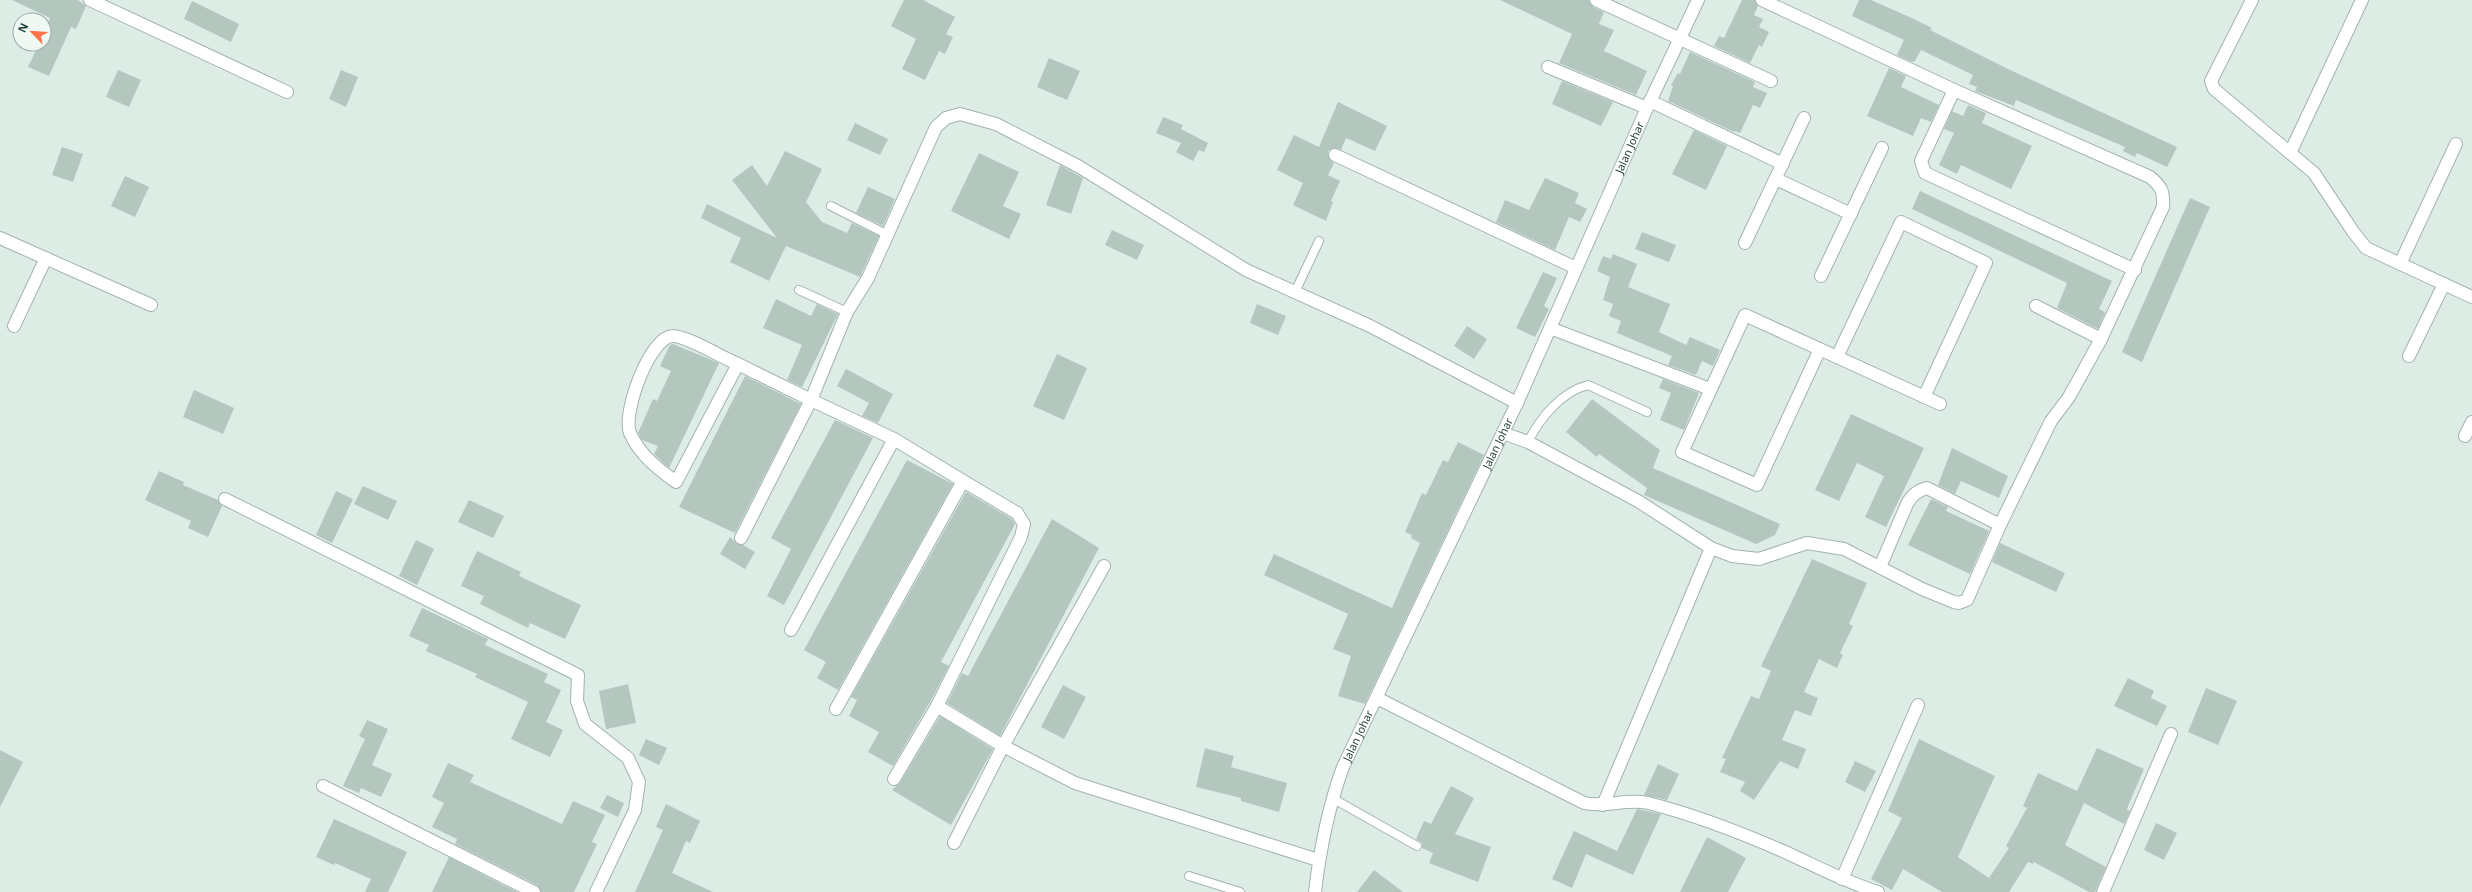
<svg xmlns="http://www.w3.org/2000/svg" width="2472" height="892" font-family="'Noto Sans',sans-serif">
  <style>
    .building { fill: #b3c7bf }
    .lines { fill: none; stroke-linecap: round; stroke-linejoin: round }
    .service-casing { stroke: #a1b4ad; stroke-width: 10 }
    .minor-casing { stroke: #a1b4ad; stroke-width: 14 }
    .tertiary-casing { stroke: #a1b4ad; stroke-width: 14 }
    .service { stroke: #fff; stroke-width: 8 }
    .minor { stroke: #fff; stroke-width: 12 }
    .tertiary { stroke: #fff; stroke-width: 12 }
    .labels { text-anchor: middle; stroke-width: 3.5; stroke-linejoin: round; paint-order: stroke }
    .street-label { font-size: 11px; fill: #1e3d35; stroke: #eff8f3 }
  </style>
  <rect width="100%" height="100%" fill="#deece6"/>
  <g class="building">
    <polygon points="12,0 78,0 86,6 76,29 71,27 49,76 28,67 39,44 44,44 44,32 50,18"/>
    <polygon points="904,0 923,0 955,17 946,34 953,37 945,54 939,51 925,80 902,69 916,39 891,26"/>
    <polygon points="1500,0 1589,0 1593,7 1604,12 1599,24 1614,30 1604,51 1647,71 1636,95 1559,63 1572,34"/>
    <polygon points="1742,0 1755,0 1758,6 1754,15 1763,19 1759,27 1769,32 1762,47 1759,45 1750,63 1714,46 1719,36 1724,38"/>
    <polygon points="1859,0 1871,0 1914,19 1932,28 1930,30 2008,69 2177,147 2167,167 2137,153 2135,157 2123,151 2125,147 2016,100 2014,106 1975,91 1977,87 1969,84 1973,75 1921,50 1915,61 1912,62 1897,55 1904,40 1852,16"/>
    <polygon points="192,1 239,24 231,42 184,19"/>
    <polygon points="1690,52 1755,82 1753,87 1767,93 1760,108 1753,105 1740,133 1735,131 1734,132 1668,101 1673,86 1671,85 1678,73 1680,74"/>
    <polygon points="1049,58 1080,71 1067,100 1037,87"/>
    <polygon points="1889,68 1906,76 1901,87 1939,105 1931,122 1921,118 1913,136 1867,116"/>
    <polygon points="118,70 141,80 129,107 106,97"/>
    <polygon points="341,70 358,77 346,107 329,99"/>
    <polygon points="1562,81 1613,102 1601,126 1552,104"/>
    <polygon points="1338,102 1387,126 1375,151 1346,138 1341,150 1334,148 1328,151 1329,159 1334,163 1328,175 1340,181 1331,201 1333,202 1326,221 1293,205 1303,183 1277,170 1294,135 1319,147"/>
    <polygon points="1968,105 1986,113 1982,123 2032,146 2011,189 1961,165 1957,174 1939,165 1954,133 1944,129 1952,111 1963,116"/>
    <polygon points="1163,117 1183,125 1181,129 1208,143 1204,152 1199,150 1193,161 1176,152 1181,143 1156,133"/>
    <polygon points="855,123 888,139 880,155 847,140"/>
    <polygon points="1694,130 1727,146 1706,190 1672,174"/>
    <polygon points="62,147 83,154 73,182 52,175"/>
    <polygon points="785,151 822,169 806,202 822,222 847,233 852,223 879,236 860,277 786,246 769,281 730,262 741,238 701,218 707,204 777,238 732,180 752,165 767,186"/>
    <polygon points="979,153 1019,172 1003,206 1021,214 1009,239 951,211"/>
    <polygon points="1060,165 1083,178 1071,214 1046,205"/>
    <polygon points="125,176 149,187 135,217 111,206"/>
    <polygon points="1545,178 1579,193 1575,203 1587,209 1580,222 1569,217 1555,250 1496,222 1505,200 1529,210"/>
    <polygon points="868,187 895,199 883,226 856,213"/>
    <polygon points="1920,191 2112,281 2099,309 2105,312 2098,329 2057,308 2067,283 1912,209"/>
    <polygon points="2190,198 2210,207 2142,362 2122,352"/>
    <polygon points="1112,230 1144,245 1137,260 1105,245"/>
    <polygon points="1642,232 1676,245 1669,262 1635,249"/>
    <polygon points="1613,254 1637,264 1628,287 1670,304 1659,332 1686,345 1690,337 1720,350 1713,366 1702,361 1696,375 1668,365 1672,356 1617,333 1621,321 1609,316 1613,304 1603,300 1610,277 1597,271 1603,256 1611,259"/>
    <polygon points="1543,272 1557,278 1544,306 1549,309 1535,337 1516,328"/>
    <polygon points="776,299 811,316 817,304 838,314 802,387 787,380 802,345 763,328"/>
    <polygon points="1257,304 1286,316 1278,335 1250,323"/>
    <polygon points="1467,326 1487,339 1474,359 1454,346"/>
    <polygon points="673,344 719,363 669,468 654,454 658,446 642,440 638,433 653,399 657,401 671,371 660,366 670,345"/>
    <polygon points="1057,354 1087,368 1064,420 1033,406"/>
    <polygon points="846,369 893,394 878,423 862,416 869,403 837,386"/>
    <polygon points="745,376 801,404 735,533 679,507"/>
    <polygon points="1663,379 1699,393 1684,430 1660,420 1671,393 1659,388"/>
    <polygon points="194,390 234,408 223,434 183,417"/>
    <polygon points="1592,399 1660,450 1653,468 1780,524 1775,535 1756,544 1644,495 1647,488 1599,454 1597,457 1566,432"/>
    <polygon points="1851,414 1924,448 1886,527 1865,517 1884,476 1857,463 1839,501 1815,490"/>
    <polygon points="835,420 873,438 784,605 767,596 791,549 771,538"/>
    <polygon points="1458,442 1484,455 1365,704 1338,696 1351,656 1333,649 1348,614 1264,575 1274,554 1392,608 1420,543 1411,538 1412,535 1405,532 1422,493 1426,495 1443,460 1448,462"/>
    <polygon points="1952,448 2008,476 1999,498 1961,481 1955,494 1938,485"/>
    <polygon points="907,460 953,484 838,690 817,678 826,662 804,650"/>
    <polygon points="159,471 184,482 183,485 218,500 222,506 208,537 188,528 191,521 145,500"/>
    <polygon points="363,486 397,501 388,520 354,504"/>
    <polygon points="336,491 353,499 332,543 316,535"/>
    <polygon points="966,492 1012,519 1015,524 941,662 949,666 930,702 893,766 868,752 879,732 849,716 857,700 851,697"/>
    <polygon points="1931,499 1948,507 1946,511 1989,531 1970,574 1908,545"/>
    <polygon points="469,500 504,516 493,538 458,522"/>
    <polygon points="1052,519 1099,548 1000,736 947,703 962,673 968,676"/>
    <polygon points="730,537 737,544 743,545 755,552 745,569 720,554"/>
    <polygon points="416,540 434,549 417,585 399,576"/>
    <polygon points="2000,543 2065,573 2056,592 1992,562"/>
    <polygon points="477,551 521,572 519,576 581,605 565,639 530,623 528,628 480,604 484,596 461,586"/>
    <polygon points="1812,559 1867,583 1849,624 1853,626 1840,653 1843,655 1837,668 1819,659 1804,692 1818,698 1811,716 1795,710 1782,740 1806,749 1798,769 1780,761 1754,800 1740,791 1745,782 1720,772 1726,759 1722,758 1751,696 1759,699 1771,671 1761,666"/>
    <polygon points="422,608 488,639 485,645 548,674 544,682 561,690 546,722 563,730 550,757 511,739 528,702 475,677 477,674 426,651 429,645 409,636"/>
    <polygon points="2128,678 2154,691 2151,698 2167,706 2157,726 2114,706"/>
    <polygon points="628,684 636,723 606,729 599,691"/>
    <polygon points="1063,685 1086,697 1064,739 1041,727"/>
    <polygon points="2206,688 2237,701 2218,745 2188,732"/>
    <polygon points="940,716 993,749 951,825 892,790 900,783"/>
    <polygon points="367,720 388,729 372,765 392,774 381,797 361,788 359,793 343,786 365,739 359,736"/>
    <polygon points="646,739 667,748 659,765 639,755"/>
    <polygon points="1919,739 1995,776 1958,857 1989,878 2009,848 2006,846 2027,808 2023,806 2038,773 2077,791 2097,748 2144,769 2128,806 2127,810 2130,811 2124,824 2084,803 2065,845 2106,867 2095,892 2089,892 2034,862 2033,864 2028,862 2009,892 1942,892 1903,869 1892,890 1871,879 1902,818 1888,811"/>
    <polygon points="1205,748 1234,756 1231,767 1287,783 1279,812 1241,801 1241,798 1196,787"/>
    <polygon points="0,750 23,762 0,807"/>
    <polygon points="1855,761 1876,771 1865,792 1845,782"/>
    <polygon points="448,763 474,775 470,782 562,824 573,801 605,815 592,842 597,844 574,892 541,892 537,885 455,844 457,839 432,827 444,803 432,797"/>
    <polygon points="1658,764 1679,774 1667,800 1644,795"/>
    <polygon points="1451,786 1474,798 1455,834 1491,847 1478,882 1429,863 1433,853 1422,848 1422,843 1416,839 1424,821 1431,824"/>
    <polygon points="607,795 624,803 618,817 600,808"/>
    <polygon points="666,804 700,821 690,843 686,841 672,873 713,892 635,892 663,830 656,827"/>
    <polygon points="1637,809 1661,814 1633,875 1586,854 1572,888 1552,879 1574,831 1617,851"/>
    <polygon points="334,819 407,852 388,892 365,892 371,879 335,863 334,865 316,857"/>
    <polygon points="2156,823 2177,833 2164,860 2144,850"/>
    <polygon points="1707,837 1746,858 1728,892 1680,892"/>
    <polygon points="449,857 517,892 432,892"/>
    <polygon points="1374,870 1403,892 1357,892"/>
  </g>
  <g class="lines">
    <defs>
      <g id="service">
        <polyline points="831,206 888,235"/>
        <polyline points="799,290 847,312"/>
        <polyline points="1295,292 1319,241"/>
        <path d="M1528,442c12,-24 33,-50 60,-57l59,27"/>
        <polyline points="1332,798 1417,846"/>
        <polyline points="1189,876 1240,892"/>
      </g>
      <g id="minor">
        <polyline points="90,0 287,92"/>
        <polyline points="1596,0 1771,81"/>
        <path d="M1762,0l192,90 196,87c12,10 14,15 13,30l-62,132 -32,58 -18,24 -51,104"/>
        <polyline points="2252,0 2211,81 2214,89 2314,173 2354,233 2366,248 2472,297"/>
        <polyline points="1548,67 1647,108"/>
        <polyline points="1954,90 1921,161 1925,173 2135,270"/>
        <polyline points="1650,101 1783,164"/>
        <polyline points="2290,153 2362,0"/>
        <polyline points="1335,155 1576,268"/>
        <polyline points="1776,179 1851,214"/>
        <polyline points="0,238 151,305"/>
        <polyline points="1745,243 1804,118"/>
        <polyline points="2400,264 2456,144"/>
        <polyline points="1821,276 1882,148"/>
        <polyline points="2036,306 2101,339"/>
        <polyline points="14,326 46,258"/>
        <polyline points="1550,328 1710,389"/>
        <polyline points="1820,349 1757,485 1682,452 1745,315 1940,404"/>
        <polyline points="2409,356 2444,284"/>
        <polyline points="1837,357 1901,222 1986,263 1924,397"/>
        <path d="M738,364c-15,-6 -51,-28 -65,-28 -23,0 -51,77 -43,97 9,21 28,36 46,49l62,-118 73,36 36,-88 21,-34 68,-151 10,-9 14,-4 36,10 82,42 168,104 124,56 147,77"/>
        <path d="M1503,433l25,9 110,59 73,47 21,8 27,3 48,-16 37,6 78,40 32,13 5,1 8,-3 33,-75 -73,-37c-10,3 -15,7 -20,16l-27,63"/>
        <polyline points="2465,436 2472,422"/>
        <polyline points="225,499 578,675 577,701 585,724 628,758 639,782 635,810 596,892"/>
        <polyline points="741,538 811,400 894,439"/>
        <polyline points="791,630 894,439 963,481"/>
        <path d="M1377,698l207,105c22,5 43,-5 64,0 44,11 96,31 137,49 31,14 60,30 93,40"/>
        <polyline points="937,706 1003,746 1075,783 1318,860"/>
        <polyline points="836,709 963,481 1017,513 1024,524 1021,537 937,706 894,779"/>
        <polyline points="323,786 534,892"/>
        <polyline points="1603,805 1711,548"/>
        <polyline points="954,843 1003,746 1104,566"/>
        <polyline points="1842,879 1918,705"/>
        <polyline points="2103,892 2171,734"/>
      </g>
      <g id="tertiary">
        <path id="s1" d="M1315,892c5,-43 13,-84 28,-125l174,-364 130,-295 51,-108"/>
      </g>
    </defs>
    <use href="#service" class="service-casing"/>
    <use href="#minor" class="minor-casing"/>
    <use href="#tertiary" class="tertiary-casing"/>
    <use href="#service" class="service"/>
    <use href="#minor" class="minor"/>
    <use href="#tertiary" class="tertiary"/>
  </g>
  <g class="labels">
    <g class="street-label">
      <text dy="4" stroke="none"><textPath href="#s1" startOffset="811">Jalan Johar</textPath></text>
      <text dy="4" stroke="none"><textPath href="#s1" startOffset="487">Jalan Johar</textPath></text>
      <text dy="4" stroke="none"><textPath href="#s1" startOffset="163">Jalan Johar</textPath></text>
    </g>
  </g>
  <g transform="translate(32 32) rotate(295)"><circle r="19" fill="#eff8f3" stroke="#9bada7"/>
  <path d="M0-3L7 15L0 10L-7 15Z" fill="#ff7549"/>
  <text y="-6" font-size="11" font-weight="bold" text-anchor="middle" fill="#1e3d35">N</text>
  </g>
</svg>
